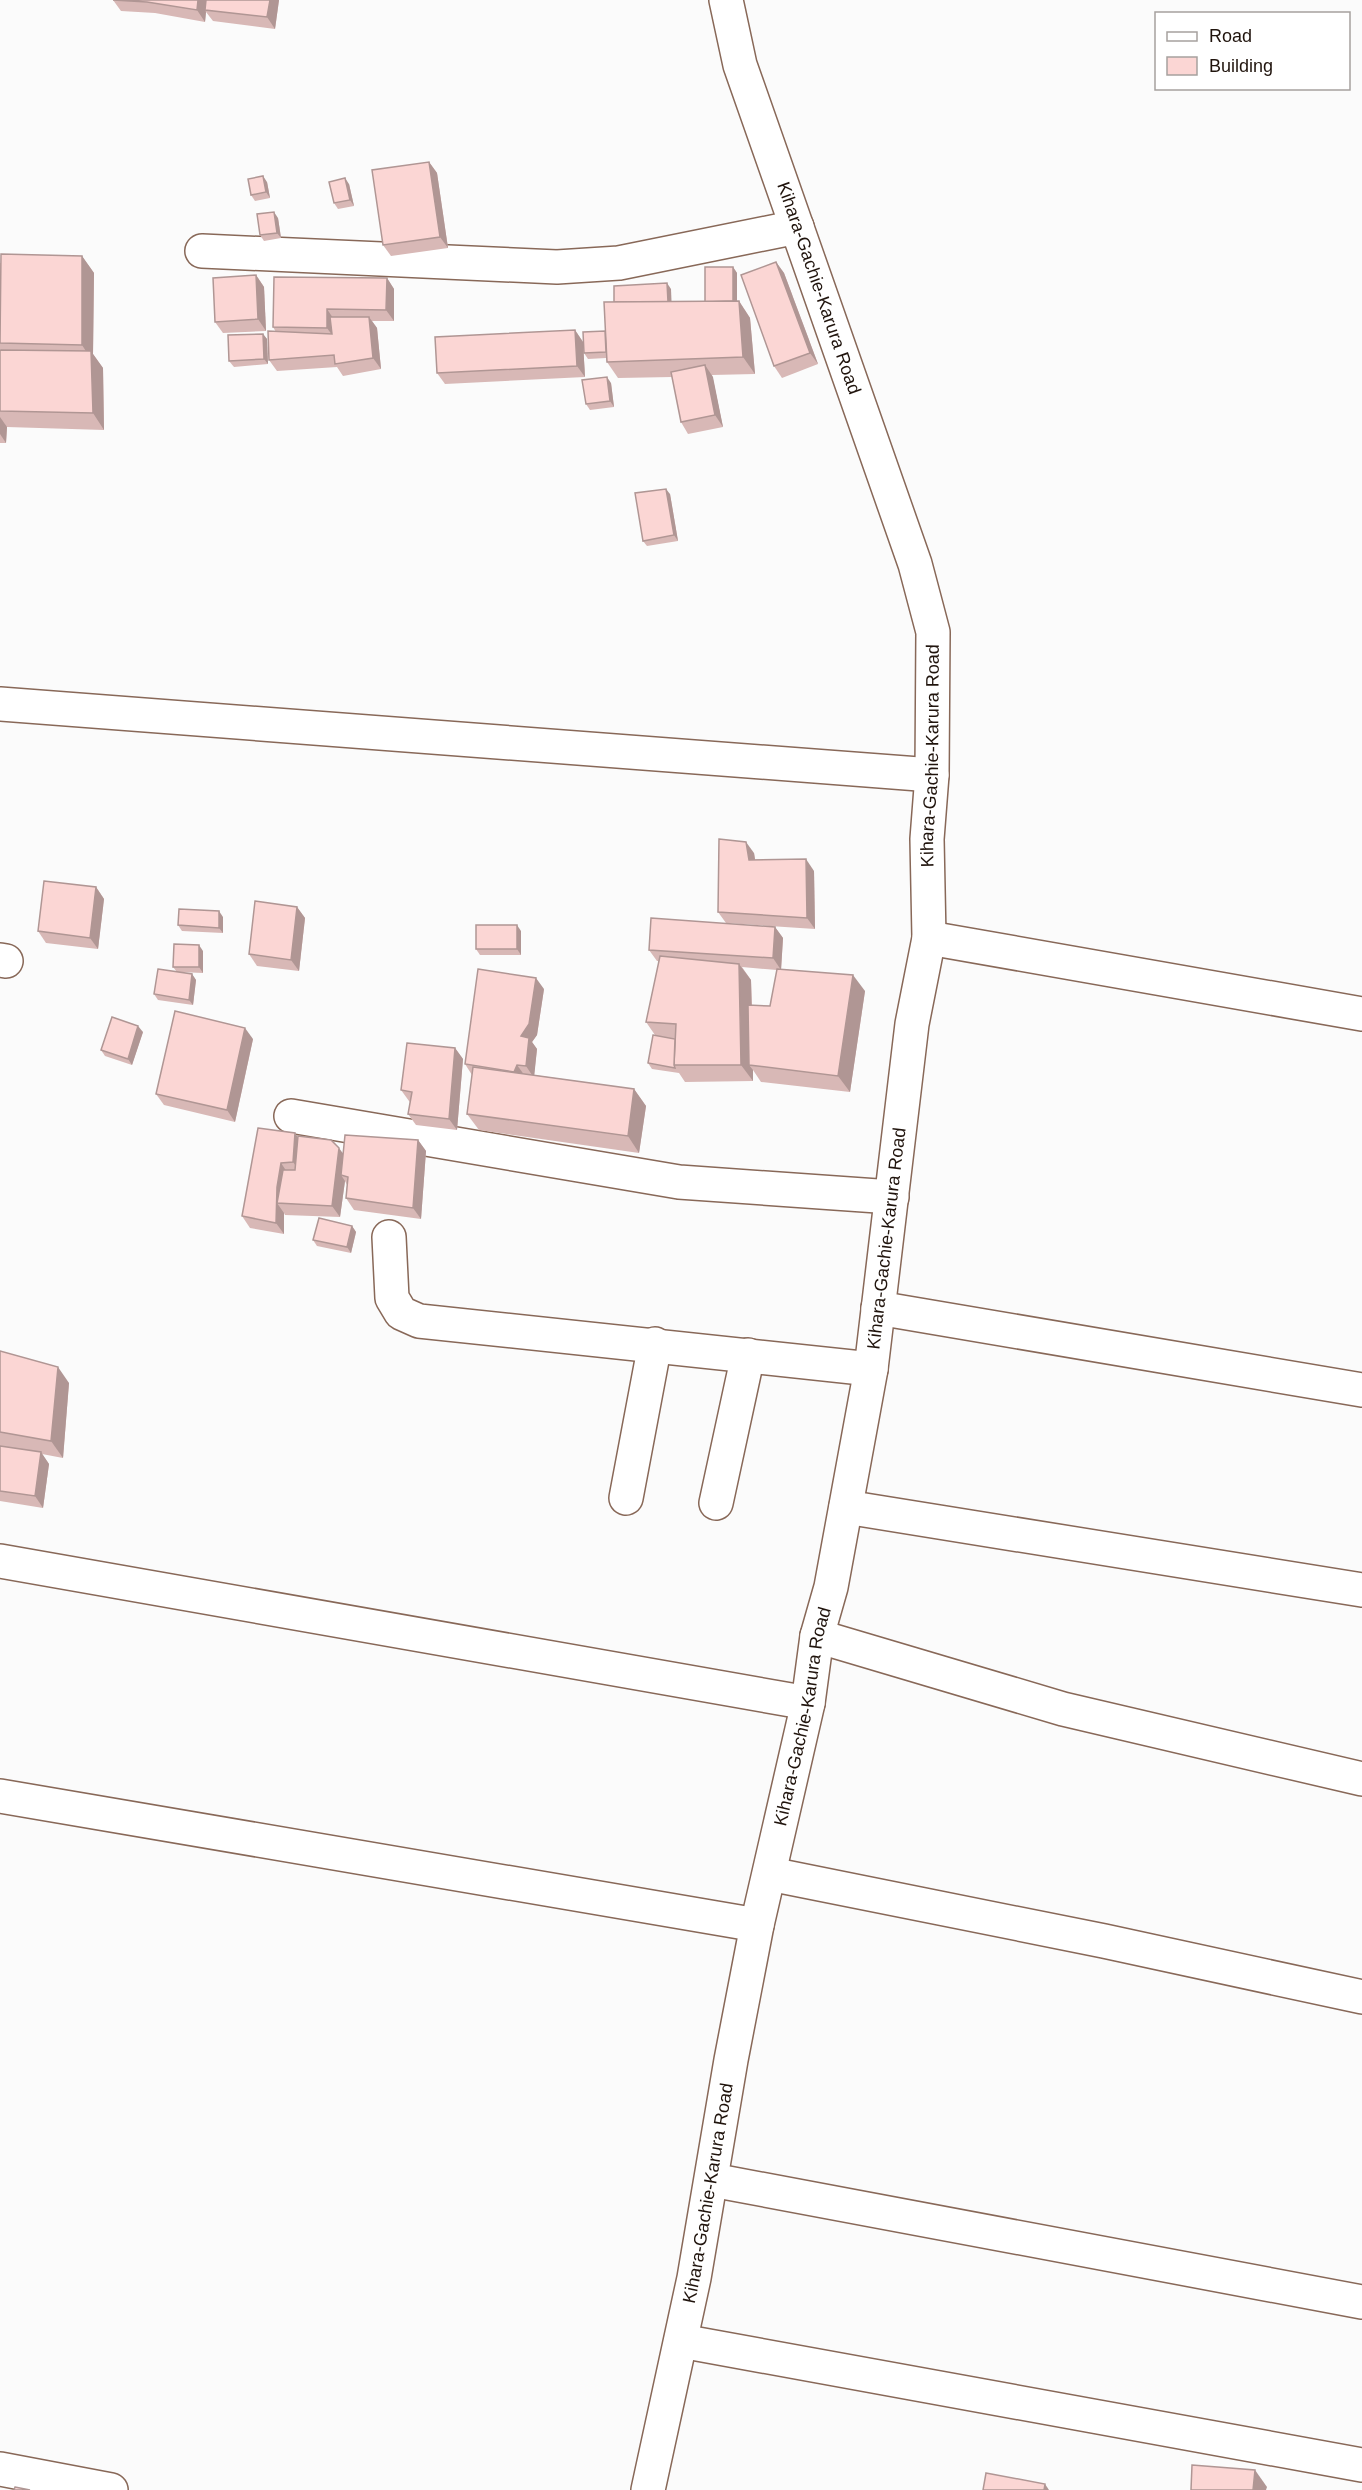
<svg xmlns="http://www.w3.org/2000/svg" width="1362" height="2490" font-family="Helvetica,sans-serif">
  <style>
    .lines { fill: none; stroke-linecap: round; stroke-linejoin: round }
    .minor-casing { stroke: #886858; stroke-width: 36 }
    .minor { stroke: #fff; stroke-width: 33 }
    .wall { fill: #d8b8b6; fill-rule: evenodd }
    .shaded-wall { fill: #b09694 }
    .building { fill: #fbd6d4; stroke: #b09694; stroke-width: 1.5 }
    .labels { text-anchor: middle; stroke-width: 5; stroke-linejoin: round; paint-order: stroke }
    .street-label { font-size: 18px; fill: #20140d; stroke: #fff }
  </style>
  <rect width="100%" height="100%" fill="#fbfbfb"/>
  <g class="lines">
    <defs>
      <g id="minor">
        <polyline points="202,251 557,267 619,263 797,227"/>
        <polyline points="0,704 932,775"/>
        <polyline points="929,938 1362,1014"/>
        <polyline points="0,960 6,961"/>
        <polyline points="291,1116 679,1182 892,1197"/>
        <polyline points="389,1237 392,1298 401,1313 419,1321 871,1369"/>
        <polyline points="878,1308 1362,1390"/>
        <polyline points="626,1498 655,1344"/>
        <polyline points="716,1503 748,1355"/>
        <polyline points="846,1507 1362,1590"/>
        <polyline points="0,1561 808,1703"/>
        <polyline points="817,1636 1063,1709 1362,1779"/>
        <polyline points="0,1796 757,1925"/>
        <polyline points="770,1874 1104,1941 1362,1997"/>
        <polyline points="712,2180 1362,2302"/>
        <polyline points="681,2341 1362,2465"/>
        <polyline points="0,2469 111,2490"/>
        <path id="s1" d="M648,2490l46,-212 37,-218 26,-135 51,-222 9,-67 14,-49 40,-218 41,-345 17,-86 -2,-99 5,-64 1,-143 -18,-68 -175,-499 -14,-65"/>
      </g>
    </defs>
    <use href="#minor" class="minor-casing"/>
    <use href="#minor" class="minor"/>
  </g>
  <g class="wall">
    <polygon points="113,0 279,0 275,29 213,21 206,12 205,22 155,13 121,11"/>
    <polygon points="429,162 437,173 448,248 391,256 383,245"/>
    <polygon points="267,182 270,198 255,201 251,195"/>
    <polygon points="349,184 354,206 338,209 334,203"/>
    <polygon points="278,218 281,238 264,241 260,235"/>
    <polygon points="82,256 94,273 93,354 103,368 104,430 7,427 6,443 0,443 0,350 1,350 0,349 0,263"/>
    <polygon points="776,262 784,273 818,364 782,378 774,366"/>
    <polygon points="733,267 737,273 737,301 739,301 750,318 755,374 712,375 723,427 688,434 681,422 672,377 618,378 607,362 606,358 588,359 584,353 605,331 614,302 671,289 671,302 705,302"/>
    <polygon points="256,275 264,287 266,331 223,333 215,322"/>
    <polygon points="387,278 394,289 394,321 372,321 377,328 381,369 343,376 337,367 277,371 269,360 276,332 273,327"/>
    <polygon points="575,330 583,342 585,377 445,384 437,373"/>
    <polygon points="263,334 267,339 268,364 234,367 229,361"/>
    <polygon points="611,383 614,407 590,410 586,404"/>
    <polygon points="670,494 678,541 647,546 643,541"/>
    <polygon points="754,853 755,860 814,871 815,929 726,923 718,912"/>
    <polygon points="96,887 104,899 98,949 46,943 38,931"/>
    <polygon points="297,907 305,918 299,971 257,966 249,954"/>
    <polygon points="223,917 223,933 182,931 178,925"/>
    <path d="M775,927l8,11 -2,32 84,21 -15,101 -89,-10 -8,-12v11l-68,1 -6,-9 -27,-4 -4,-6 7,-28 -9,-13 13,-61h-2l-8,-11zM742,967l35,3 -7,36 -18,-1 -1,-25z"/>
    <polygon points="521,931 521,955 480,955 476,949"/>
    <polygon points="203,951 203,973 179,972 192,974 196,980 193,1005 158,1000 154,994 177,972 173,967"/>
    <polygon points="544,989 537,1035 532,1042 537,1049 534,1075 634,1089 646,1106 639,1153 479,1130 467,1114 472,1075 465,1064"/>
    <polygon points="143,1032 132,1065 105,1056 101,1050"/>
    <polygon points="253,1039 235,1122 164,1105 156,1094"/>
    <polygon points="455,1048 463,1059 457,1130 416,1125 408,1114 410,1102 409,1101 401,1090"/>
    <polygon points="295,1133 298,1138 343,1153 418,1140 426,1151 421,1219 354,1210 346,1198 347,1185 345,1181 340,1217 285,1215 284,1213 284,1234 250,1228 242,1216"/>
    <polygon points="352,1226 356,1232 351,1253 317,1246 313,1240"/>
    <polygon points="0,1351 69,1383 63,1458 42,1454 49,1464 43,1508 0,1501"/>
  </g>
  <g class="shaded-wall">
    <polygon points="198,0 208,0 205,10 206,12 205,22 197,10"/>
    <polygon points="270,0 279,0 275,29 267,17"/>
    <polygon points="429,162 437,173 448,248 440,237"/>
    <polygon points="263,176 267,182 270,198 266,192"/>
    <polygon points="345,178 349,184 354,206 350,200"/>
    <polygon points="274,212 278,218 281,238 277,233"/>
    <polygon points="82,256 94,273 93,354 103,368 104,430 93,413 91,359 82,345"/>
    <polygon points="776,262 784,273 818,364 810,353"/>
    <polygon points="733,267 737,273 737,315 733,309"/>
    <polygon points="256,275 264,287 266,331 258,319"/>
    <polygon points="387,278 394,289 394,321 386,310"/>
    <polygon points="667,283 671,289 672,313 668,307"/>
    <polygon points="739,301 750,318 755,374 743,357"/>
    <polygon points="327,309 335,321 335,339 327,328"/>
    <polygon points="369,317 377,328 381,369 373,358"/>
    <polygon points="575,330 583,342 585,377 577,366"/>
    <polygon points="263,334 267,339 268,364 264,359"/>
    <polygon points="705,365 713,377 723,427 715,415"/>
    <polygon points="607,377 611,383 614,407 610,401"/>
    <polygon points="0,417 7,427 6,443 0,434"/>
    <polygon points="666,489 670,494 678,541 674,535"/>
    <polygon points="746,842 754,853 757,872 749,860"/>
    <polygon points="806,859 814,871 815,929 807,918"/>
    <polygon points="96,887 104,899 98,949 90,938"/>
    <polygon points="297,907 305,918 299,971 291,960"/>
    <polygon points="219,911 223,917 223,933 219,928"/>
    <polygon points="517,925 521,931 521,955 517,949"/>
    <polygon points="775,927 783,938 781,970 773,958"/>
    <polygon points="199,945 203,951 203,973 199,967"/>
    <polygon points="739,964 751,980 753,1066 749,1065 753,1070 753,1081 741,1065"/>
    <polygon points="192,974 196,980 193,1005 189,1000"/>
    <polygon points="853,975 865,991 850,1092 838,1076"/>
    <polygon points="536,978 544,989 537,1035 532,1042 537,1049 534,1078 526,1066 521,1036"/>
    <polygon points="138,1026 143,1032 132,1065 128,1059"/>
    <polygon points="245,1028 253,1039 235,1122 227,1110"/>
    <polygon points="455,1048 463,1059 457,1130 449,1119"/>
    <polygon points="517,1065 525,1076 514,1073"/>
    <polygon points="634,1089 646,1106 639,1153 628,1136"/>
    <polygon points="295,1133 303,1145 301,1173 293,1162"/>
    <polygon points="418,1140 426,1151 421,1219 413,1208"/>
    <polygon points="339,1148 347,1159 341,1175 345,1181 340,1217 332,1206"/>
    <polygon points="281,1163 289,1175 277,1203 284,1213 284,1234 276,1223 277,1187"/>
    <polygon points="352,1226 356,1232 351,1253 347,1247"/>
    <polygon points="58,1367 69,1383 63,1458 51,1441"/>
    <polygon points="41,1452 49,1464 43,1508 35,1496"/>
    <polygon points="1255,2470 1267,2487 1266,2490 1253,2490"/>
    <polygon points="1045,2484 1049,2490 1044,2490"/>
  </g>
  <g class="building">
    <polygon points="113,0 198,0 197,10 147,2"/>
    <polygon points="206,0 270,0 267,17 205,10"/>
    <polygon points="429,162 440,237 383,245 372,170"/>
    <polygon points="263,176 266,192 251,195 248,179"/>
    <polygon points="345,178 350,200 334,203 329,182"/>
    <polygon points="274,212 277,233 260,235 257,214"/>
    <polygon points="1,254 82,256 82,345 0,343"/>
    <polygon points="776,262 810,353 774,366 741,275"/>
    <polygon points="705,267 733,267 733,301 705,302"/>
    <polygon points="256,275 258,319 215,322 213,278"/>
    <polygon points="274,277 387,278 386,310 327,309 327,328 273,327"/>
    <polygon points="667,283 668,302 614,302 614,286"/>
    <polygon points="739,301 743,357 607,362 604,302"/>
    <polygon points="330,317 369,317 373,358 335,364 334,355 269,360 268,331 332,334"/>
    <polygon points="575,330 577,366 437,373 435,337"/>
    <polygon points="605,331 606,352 584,353 583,332"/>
    <polygon points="263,334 264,359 229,361 228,335"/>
    <polygon points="0,350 91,351 93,413 0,411"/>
    <polygon points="705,365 715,415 681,422 671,372"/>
    <polygon points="607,377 610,401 586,404 582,380"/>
    <polygon points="666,489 674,535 643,541 635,493"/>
    <polygon points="719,839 746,842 749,860 806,859 807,918 718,912"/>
    <polygon points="44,881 96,887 90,938 38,931"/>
    <polygon points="255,901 297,907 291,960 249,954"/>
    <polygon points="179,909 219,911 219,928 178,925"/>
    <polygon points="651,918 775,927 773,958 649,950"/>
    <rect x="476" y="925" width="41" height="24"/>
    <polygon points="174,944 199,945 199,967 173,967"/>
    <polygon points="660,956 739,964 741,1065 674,1065 676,1024 646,1022"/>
    <polygon points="158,969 192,974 189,1000 154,994"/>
    <polygon points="478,969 536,978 529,1024 521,1036 529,1038 526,1066 517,1065 514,1072 465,1064"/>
    <polygon points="777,969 853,975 838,1076 749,1065 748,1005 770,1006"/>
    <polygon points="175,1011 245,1028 227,1110 156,1094"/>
    <polygon points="112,1017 138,1026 128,1059 101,1050"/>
    <polygon points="653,1035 675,1039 674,1065 675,1068 648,1063"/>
    <polygon points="407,1043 455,1048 449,1119 408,1114 412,1092 401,1090"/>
    <polygon points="473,1067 634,1089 628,1136 467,1114"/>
    <polygon points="258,1128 295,1133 293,1162 281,1163 277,1187 276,1223 242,1216"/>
    <polygon points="345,1135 418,1140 413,1208 346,1198 348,1177 341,1175"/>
    <polygon points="298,1136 331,1140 339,1148 332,1206 277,1203 283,1170 295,1170"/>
    <polygon points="319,1218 352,1226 347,1247 313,1240"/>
    <polygon points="0,1351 58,1367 51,1441 0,1432"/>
    <polygon points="0,1446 41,1452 35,1496 0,1491"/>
    <polygon points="1192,2465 1255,2470 1253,2490 1191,2490"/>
    <polygon points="986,2473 1045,2484 1044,2490 983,2490"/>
    <polygon points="15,2487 30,2490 14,2490"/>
  </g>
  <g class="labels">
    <g class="street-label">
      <text transform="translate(819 288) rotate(71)" y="6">Kihara-Gachie-Karura Road</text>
      <text dy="6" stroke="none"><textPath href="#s1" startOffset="1761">Kihara-Gachie-Karura Road</textPath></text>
      <text dy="6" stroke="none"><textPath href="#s1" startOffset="1275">Kihara-Gachie-Karura Road</textPath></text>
      <text dy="6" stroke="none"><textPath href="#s1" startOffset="789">Kihara-Gachie-Karura Road</textPath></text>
      <text dy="6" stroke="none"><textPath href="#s1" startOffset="303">Kihara-Gachie-Karura Road</textPath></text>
    </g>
  </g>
  <rect x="1155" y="12" width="195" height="78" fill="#ffffff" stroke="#a6a19e" stroke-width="1.5"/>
  <rect x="1167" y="32" width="30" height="9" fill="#ffffff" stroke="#a6a19e" stroke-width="1.5"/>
  <text x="1209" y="42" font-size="18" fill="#20140d">Road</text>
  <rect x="1167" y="57" width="30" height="18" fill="#fbd6d4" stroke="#a6a19e" stroke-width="1.5"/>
  <text x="1209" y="72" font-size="18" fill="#20140d">Building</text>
</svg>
